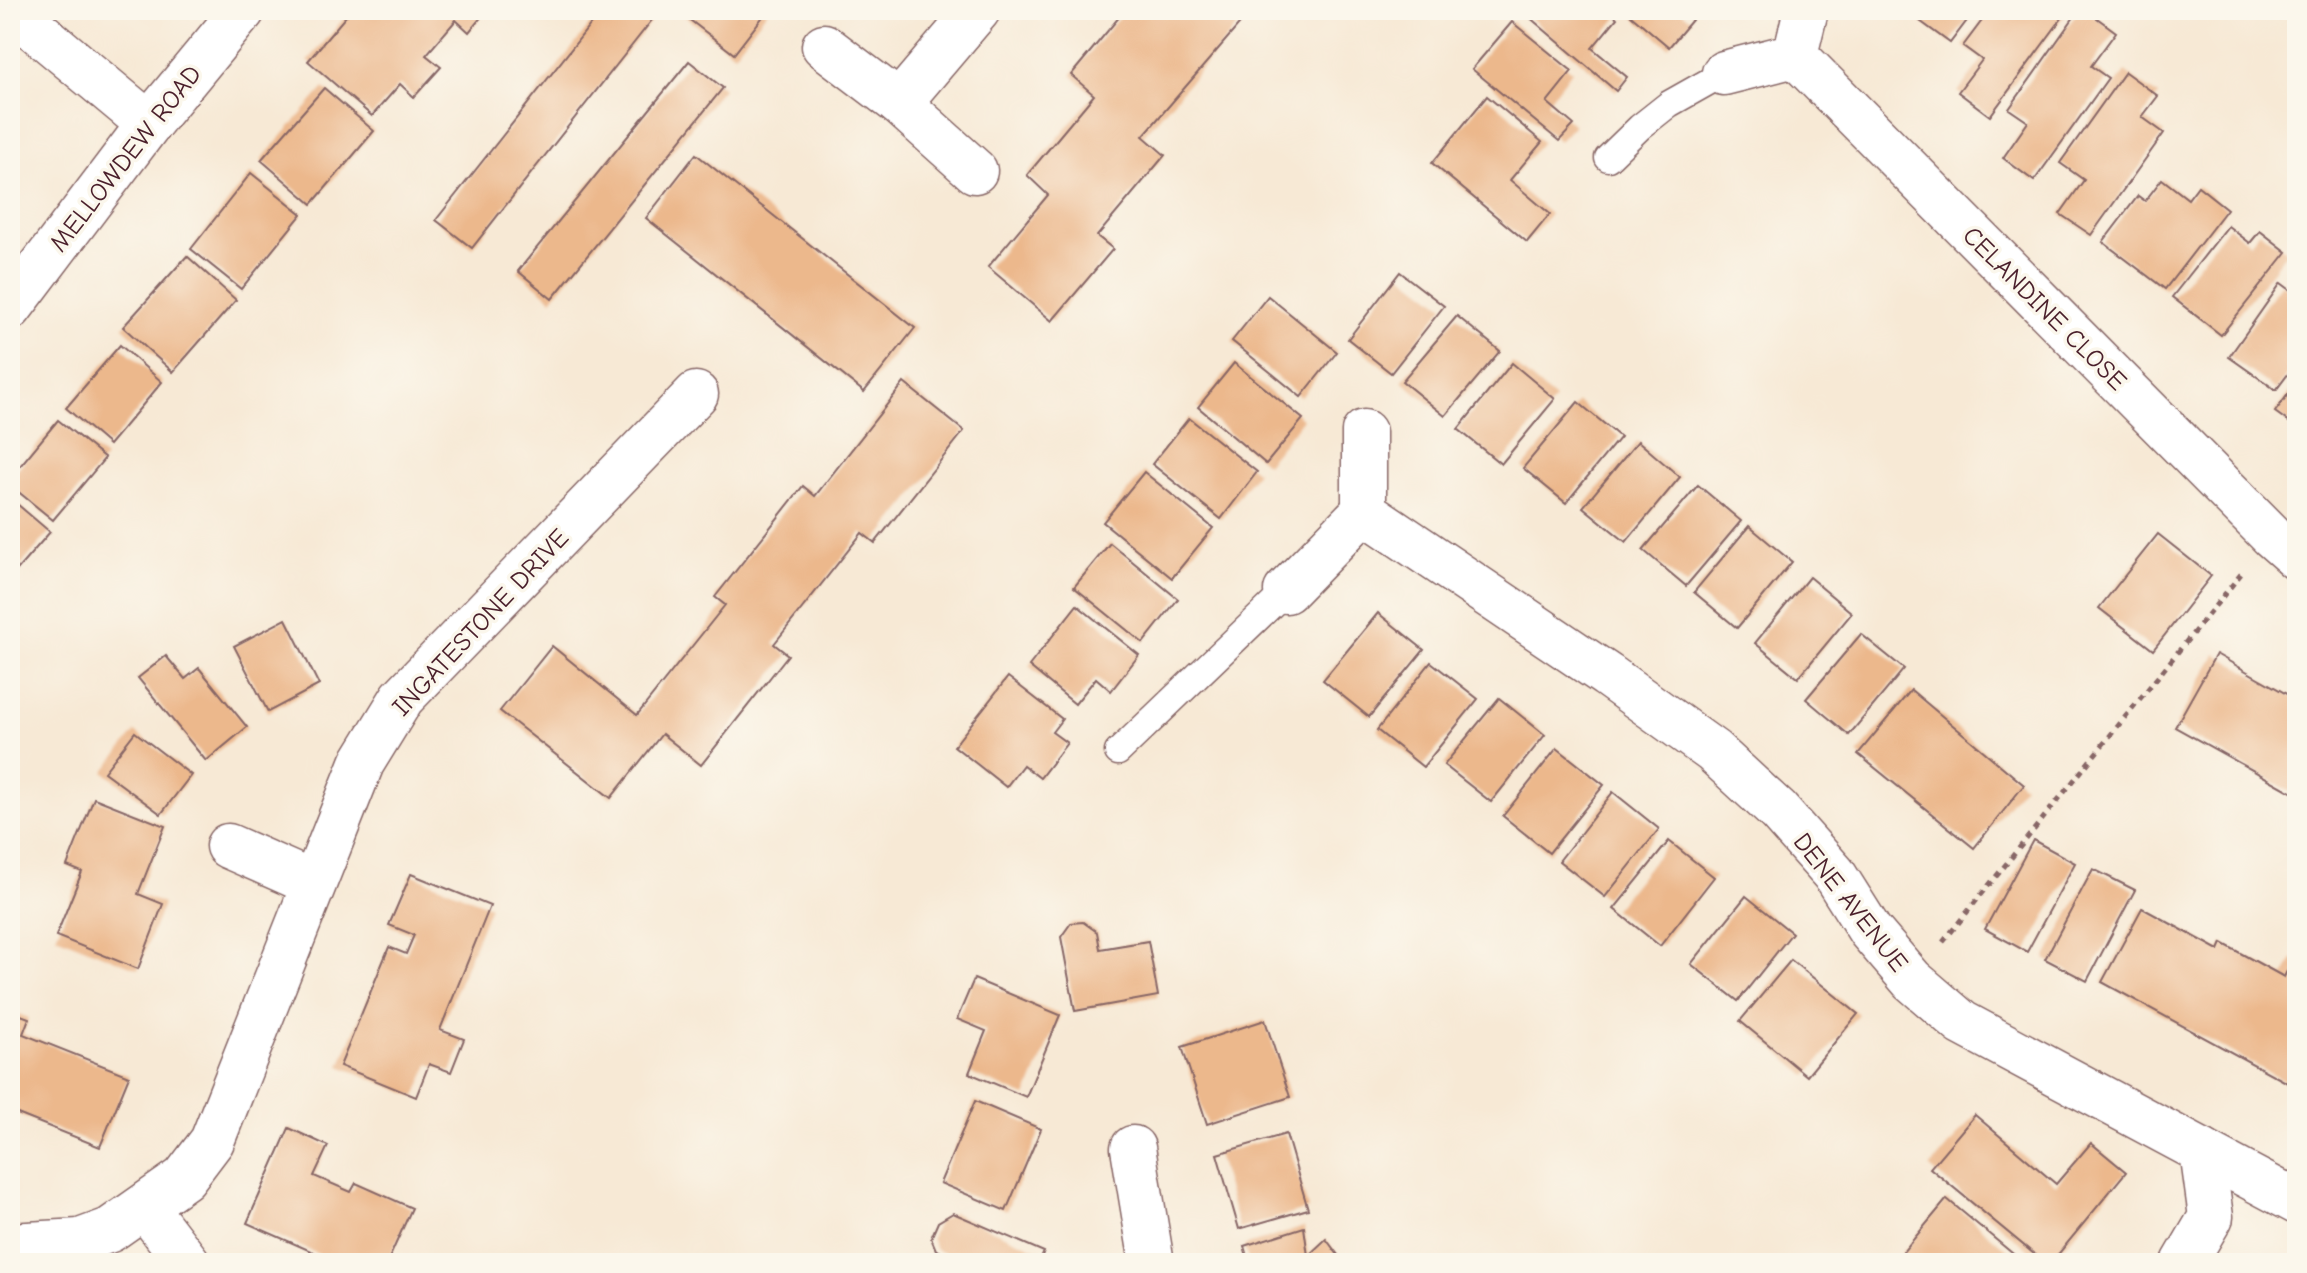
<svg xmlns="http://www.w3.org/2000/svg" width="2307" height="1273" font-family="'Comic Neue',sans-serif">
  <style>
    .building { fill: #ecb88c }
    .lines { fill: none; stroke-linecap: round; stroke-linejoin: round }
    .service-casing { stroke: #876666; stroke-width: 29 }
    .minor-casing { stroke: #876666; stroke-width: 47 }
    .path { stroke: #876666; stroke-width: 5; stroke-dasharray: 6 6; stroke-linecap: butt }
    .service { stroke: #fff; stroke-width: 26 }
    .minor { stroke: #fff; stroke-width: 44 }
    .labels { text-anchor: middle; stroke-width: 7; stroke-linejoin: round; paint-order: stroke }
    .street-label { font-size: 26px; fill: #4a1f2b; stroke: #fbf7ec }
  </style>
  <rect width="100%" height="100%" fill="#fbf7ec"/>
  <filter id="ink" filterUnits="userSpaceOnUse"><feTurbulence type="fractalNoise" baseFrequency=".0125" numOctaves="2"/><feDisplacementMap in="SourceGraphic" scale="16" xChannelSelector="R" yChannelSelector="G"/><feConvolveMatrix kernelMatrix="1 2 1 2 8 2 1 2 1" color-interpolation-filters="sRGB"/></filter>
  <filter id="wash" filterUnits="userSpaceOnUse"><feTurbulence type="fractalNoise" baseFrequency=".006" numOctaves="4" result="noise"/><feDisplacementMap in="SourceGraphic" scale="32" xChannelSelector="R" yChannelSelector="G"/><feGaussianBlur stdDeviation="1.8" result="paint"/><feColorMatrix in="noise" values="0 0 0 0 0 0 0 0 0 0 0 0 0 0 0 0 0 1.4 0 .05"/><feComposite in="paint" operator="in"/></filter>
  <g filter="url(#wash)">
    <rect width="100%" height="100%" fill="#f7e9d5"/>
    <g id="blocks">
      <g class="building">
        <polygon points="351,10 487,10 469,32 456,20 426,55 441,67 414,97 400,84 372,116 308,61"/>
        <polygon points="602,10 639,10 652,20 472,248 436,220"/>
        <polygon points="677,10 768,10 734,54"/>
        <polygon points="1125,10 1268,10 1260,19 1250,12 1143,136 1165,155 1097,236 1113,249 1052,321 988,267 1048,195 1027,175 1094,95 1071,75"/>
        <polygon points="1521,10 1608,10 1617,18 1592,48 1627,77 1616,91"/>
        <polygon points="1625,10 1680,10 1692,20 1669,47"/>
        <polygon points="1929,10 1975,10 1950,43 1920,21"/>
        <polygon points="1990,10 2068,10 1990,116 1958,92 1982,60 1963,46"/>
        <polygon points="2079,10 2086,10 2116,32 2091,66 2108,78 2034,181 2003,158 2028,122 2009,109"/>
        <polygon points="1512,22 1572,71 1547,102 1574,125 1559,141 1472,69"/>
        <polygon points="689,61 723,88 552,299 518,271"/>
        <polygon points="2125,72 2158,96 2142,117 2164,133 2091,235 2060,214 2084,180 2060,163"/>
        <polygon points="324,88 374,131 312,204 261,160"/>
        <polygon points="1487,96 1542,142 1510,180 1550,214 1527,242 1432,163"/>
        <polygon points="696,154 915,328 864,392 646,218"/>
        <polygon points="251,173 302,214 241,289 191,249"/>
        <polygon points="2162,179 2188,199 2198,186 2227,209 2165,289 2103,242 2138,196 2145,201"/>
        <polygon points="2228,226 2250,243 2260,231 2287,252 2221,335 2172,297"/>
        <polygon points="187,256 236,300 173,372 123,327"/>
        <polygon points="1400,272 1444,306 1391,373 1348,339"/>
        <polygon points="2281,283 2297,295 2297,362 2276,390 2229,357"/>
        <polygon points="1268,296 1337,352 1301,397 1232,341"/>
        <polygon points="1457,316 1500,351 1445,416 1402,381"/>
        <polygon points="120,345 162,382 109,445 66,408"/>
        <polygon points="1234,363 1303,419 1266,464 1198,407"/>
        <polygon points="1512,363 1555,399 1501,464 1458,429"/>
        <polygon points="2297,382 2297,428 2275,412"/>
        <polygon points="904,383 964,431 875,543 862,533 774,644 788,655 701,765 662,734 611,798 500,711 552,646 637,715 725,605 715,597 803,486 815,496"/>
        <polygon points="1578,402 1620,437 1566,503 1523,468"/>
        <polygon points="1189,418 1257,472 1221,519 1152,464"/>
        <polygon points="58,420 105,458 53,520 10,485 10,478"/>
        <polygon points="1638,441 1680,477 1626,542 1583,507"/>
        <polygon points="1144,472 1213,528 1172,578 1103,522"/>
        <polygon points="1698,485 1741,521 1686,586 1643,550"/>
        <polygon points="10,498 50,532 10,578"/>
        <polygon points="1749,526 1792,562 1737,628 1694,592"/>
        <polygon points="2158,534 2211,576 2153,650 2099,608"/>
        <polygon points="1110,543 1178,599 1143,643 1074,587"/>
        <polygon points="1809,577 1852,613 1798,678 1755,643"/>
        <polygon points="1077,605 1139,655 1111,691 1096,678 1075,704 1029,666"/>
        <polygon points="1378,613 1424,650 1369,717 1323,680"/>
        <polygon points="286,619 319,685 268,712 234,646"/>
        <polygon points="1861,634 1904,669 1849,735 1806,699"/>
        <polygon points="2216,654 2297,700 2297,795 2175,727"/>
        <polygon points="166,656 185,679 199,668 247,727 206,761 138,678"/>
        <polygon points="1431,662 1478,699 1423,767 1377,730"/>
        <polygon points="1008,677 1062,719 1052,732 1067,743 1040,778 1023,765 1006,787 954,746"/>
        <polygon points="1911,690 2024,785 1974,848 1858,754"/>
        <polygon points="1499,698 1545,735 1491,802 1444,765"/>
        <polygon points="135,732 191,775 161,814 104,772"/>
        <polygon points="1557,748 1604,785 1549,853 1503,816"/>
        <polygon points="1613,792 1659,829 1605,897 1559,861"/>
        <polygon points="94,798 165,826 138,894 163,904 138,969 56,936 82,872 67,866"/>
        <polygon points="2033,840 2075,863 2027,952 1985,929"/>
        <polygon points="1669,841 1714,877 1660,946 1614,909"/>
        <polygon points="2093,869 2135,890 2087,981 2045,959"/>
        <polygon points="411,874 490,906 440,1030 464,1039 451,1072 429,1064 416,1097 340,1066 389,947 406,954 414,935 389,925"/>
        <polygon points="1746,896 1792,933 1738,1001 1691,964"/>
        <polygon points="2142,908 2219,950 2222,943 2284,977 2293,959 2297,962 2297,1088 2102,982"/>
        <polygon points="1083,922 1097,932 1100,949 1148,941 1158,996 1075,1011 1061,937 1071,923"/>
        <polygon points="1791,960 1858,1014 1807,1076 1740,1021"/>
        <polygon points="974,979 1060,1015 1026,1097 969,1073 986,1031 957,1019"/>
        <polygon points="10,1011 29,1018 23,1034 129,1076 100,1147 10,1111"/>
        <polygon points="1265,1020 1290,1097 1207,1124 1182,1047"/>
        <polygon points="975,1101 1041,1129 1006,1211 940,1183"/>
        <polygon points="1975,1115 2056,1184 2091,1143 2126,1172 2051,1263 2045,1263 1930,1168"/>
        <polygon points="289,1128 328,1146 314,1176 351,1192 356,1183 412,1208 387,1263 338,1263 247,1223"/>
        <polygon points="1286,1134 1308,1209 1239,1229 1217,1154"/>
        <polygon points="1947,1199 2024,1263 1914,1263 1902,1253"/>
        <polygon points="953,1213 1044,1252 1039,1263 951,1263 954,1257 936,1250 931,1238 938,1222"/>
        <polygon points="1304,1227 1308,1256 1326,1239 1344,1263 1249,1263 1244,1246"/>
      </g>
    </g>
  </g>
  <g filter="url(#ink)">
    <use href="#blocks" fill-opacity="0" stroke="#876666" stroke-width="2"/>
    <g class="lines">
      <defs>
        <g id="service">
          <polyline points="1608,158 1640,127 1669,104 1724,73"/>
          <polyline points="1118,752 1286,591"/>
        </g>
        <g id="minor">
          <polyline points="12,10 149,124"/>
          <polyline points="1806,10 1795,55 2272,536 2297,558"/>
          <polyline points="824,46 899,103 975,171"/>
          <polyline points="1724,73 1795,55"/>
          <polyline points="899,103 978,10"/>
          <polyline points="10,308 149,124 243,10"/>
          <polyline points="1364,432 1364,511 1607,675 1713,751 1778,811 1834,874 1870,931 1912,980 1962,1023 2297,1202"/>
          <polyline points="1286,591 1364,511"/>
          <polyline points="228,846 312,883"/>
          <polyline points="1133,1148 1152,1263"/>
          <polyline points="145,1207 188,1263"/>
          <polyline points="10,1245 80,1241 110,1230 184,1178 212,1141 362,763 402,698 696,394"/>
          <polyline points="2184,1263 2211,1217 2202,1151"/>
        </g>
      </defs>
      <use href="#service" class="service-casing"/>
      <use href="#minor" class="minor-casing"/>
      <polyline class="path" points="1943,942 2241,574"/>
      <use href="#service" class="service"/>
      <use href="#minor" class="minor"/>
    </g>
  </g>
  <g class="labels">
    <g class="street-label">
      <text transform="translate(125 158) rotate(-52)" y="9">MELLOWDEW ROAD</text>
      <text transform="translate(2045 308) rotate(45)" y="9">CELANDINE CLOSE</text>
      <text transform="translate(480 622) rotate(-47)" y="9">INGATESTONE DRIVE</text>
      <text transform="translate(1851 902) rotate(52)" y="9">DENE AVENUE</text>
    </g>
  </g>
  <rect width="2307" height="1273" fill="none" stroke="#fbf7ec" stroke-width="40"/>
</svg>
